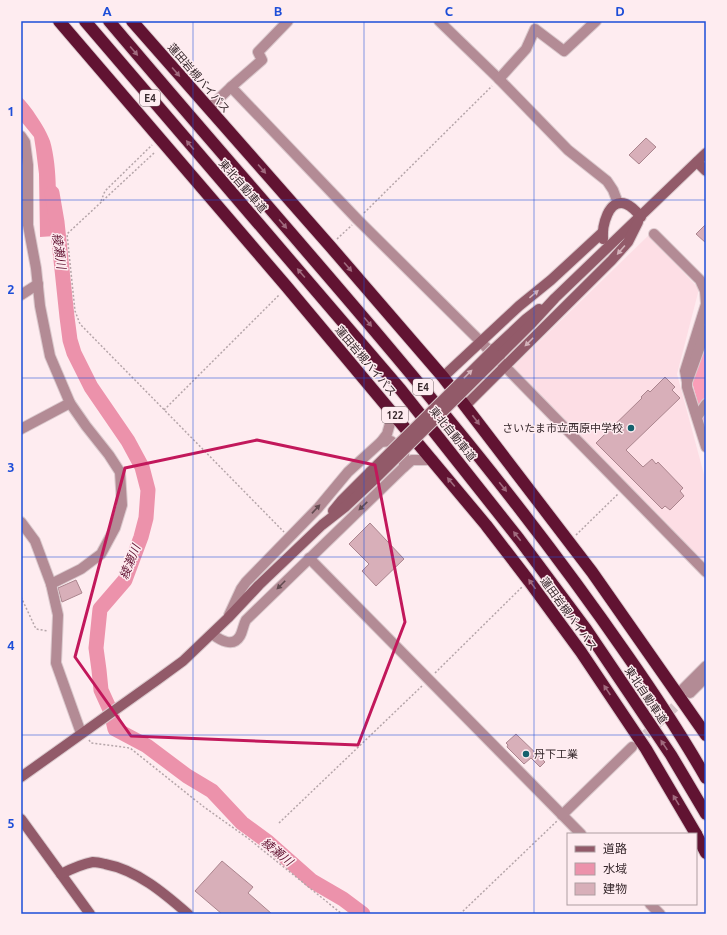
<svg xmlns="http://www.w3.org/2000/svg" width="727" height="935" font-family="Ubuntu,'Noto Sans JP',sans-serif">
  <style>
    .built { fill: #fddee5 }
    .forest { fill: #fa9eb8 }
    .water { fill: #ec92ab }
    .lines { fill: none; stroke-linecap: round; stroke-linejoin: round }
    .river { stroke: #ec92ab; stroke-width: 15 }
    .building { fill: #d8afb9; stroke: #ab858e }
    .street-tunnel { stroke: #d6c5c9; stroke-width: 10; stroke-dasharray: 10 5; stroke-linecap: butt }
    .street-casing { stroke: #dac9cd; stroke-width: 12 }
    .secondary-casing { stroke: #dac9cd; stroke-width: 12 }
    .highway-casing { stroke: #dac9cd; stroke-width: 14 }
    .path { stroke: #b5a5a9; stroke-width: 1.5; stroke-dasharray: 2 2; stroke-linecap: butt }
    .street { stroke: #b38b95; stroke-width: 10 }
    .secondary { stroke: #925a69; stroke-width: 10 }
    .highway { stroke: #611332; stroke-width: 12 }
    .secondary-bridge-casing { stroke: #dac9cd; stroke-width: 12; stroke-linecap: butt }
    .secondary-bridge { stroke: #925a69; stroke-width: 10 }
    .oneway { fill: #a06a7e }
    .oneway2 { fill: #d3b2ba }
    .oneway3 { fill: #624a50 }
    .marked { fill: none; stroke: #c2185b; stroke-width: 3; stroke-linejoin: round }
    .grid { fill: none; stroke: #1d4ed8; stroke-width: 1; stroke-opacity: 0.55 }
    .poi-dot { fill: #15616d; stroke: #feecf0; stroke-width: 1.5 }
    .labels { text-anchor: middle; stroke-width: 3; stroke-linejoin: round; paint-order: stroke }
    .shield { fill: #feecf0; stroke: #726266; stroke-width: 1 }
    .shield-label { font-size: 10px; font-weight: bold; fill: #36272b }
    .street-label { font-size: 11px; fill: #36272b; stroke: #feecf0 }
    .poi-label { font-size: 11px; fill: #36272b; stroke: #feecf0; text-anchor: end }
    .water-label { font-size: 12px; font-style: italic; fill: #631433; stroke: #feecf0 }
    .neatline { fill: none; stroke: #1d4ed8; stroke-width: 1.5 }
    .grid-label { font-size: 13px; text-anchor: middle; font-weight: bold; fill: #1d4ed8 }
  </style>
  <rect width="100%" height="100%" fill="#feecf0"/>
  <polygon class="built" points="649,235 699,289 677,374 706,482 706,568 513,367"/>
  <polygon class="forest" points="706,295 706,432 689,371"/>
  <path class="water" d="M21,97c5,4 8,9 12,14 6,9 13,19 17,30 8,28 6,66 5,95l-15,1 -1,-63 -3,-24 -2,-13 -13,-16z"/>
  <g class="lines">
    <polyline class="river" points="52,193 57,222 67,317 70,340 74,353 91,387 128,441 142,467 148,490 146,518 141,537 125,580 100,609 96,648 99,670 101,690 111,712 115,729 147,746 187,776 212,791 242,823 268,842 312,881 343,899 363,914"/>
  </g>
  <g class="building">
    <polygon points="646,138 656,147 639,164 629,155"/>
    <polygon points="706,224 706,243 696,234"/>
    <polygon points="665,377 675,387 672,390 680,398 626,450 643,467 652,459 656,464 658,462 683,488 680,491 684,496 670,510 665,506 662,509 596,443 642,398 641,397 648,390 650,392"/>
    <polygon points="370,523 404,559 376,586 362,571 369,564 349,544"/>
    <polygon points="76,580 82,593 62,602 58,588"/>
    <polygon points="516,734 545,762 540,767 531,758 524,764 507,747 508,745 506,743"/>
    <polygon points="222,861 253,887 248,893 272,914 222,914 195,891"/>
  </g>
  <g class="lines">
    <polyline class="street-tunnel" points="635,745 687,695"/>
    <defs>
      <g id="street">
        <polyline points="288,21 258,52 262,60 231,87 358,220 481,342 706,572"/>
        <polyline points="439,21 499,79 568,150 607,181 613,190 618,203"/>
        <polyline points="499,79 526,49 535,29 564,51 596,21"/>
        <polyline points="209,108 231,87"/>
        <polyline points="21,136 25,142 28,165 28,225 36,268 40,306 50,356 70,403 86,426 109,455 120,472 122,505 115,528 101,554 81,569 51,584"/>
        <polyline points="654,234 700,280 705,291 706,304 685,371 687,382"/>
        <polyline points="21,295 38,284"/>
        <polyline points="706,330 687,382 687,387 706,447"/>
        <polyline points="697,417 706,404"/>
        <polyline points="21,429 70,403"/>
        <polyline points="381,442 387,434 393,413"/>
        <polyline points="404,467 412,460 433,460"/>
        <polyline points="21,522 35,541 51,584 58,615 56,663 81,733"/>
        <polyline points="309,558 581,834"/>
        <path d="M212,634c8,6 21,14 28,2 3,-5 3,-11 6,-16l158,-153v-12l-13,-14 -10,1 -33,30 -30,36 -72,74 -5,7 -12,26"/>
        <polyline points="690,693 706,677"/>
        <polyline points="678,694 706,666"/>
        <polyline points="562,815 632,747"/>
        <polyline points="650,904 660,914"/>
      </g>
      <g id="secondary">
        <polyline points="697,162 706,171"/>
        <path d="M603,239c-1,-12 5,-42 23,-35 5,2 11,8 15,13"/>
        <polyline points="494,349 526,319 539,309"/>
        <polyline points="500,355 531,324 555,298 706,153"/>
        <polyline points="443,377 519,306 551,280 603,232"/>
        <polyline points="465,406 612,260 628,242 638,222"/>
        <polyline points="333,511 342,500 371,471"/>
        <polyline points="21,777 157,680 183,661 228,618 259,585 322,525 345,507 377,477"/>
        <polyline points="21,819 90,914"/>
        <path d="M61,874c10,-5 21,-10 32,-12 4,0 8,1 12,2 32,6 59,29 83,50"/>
      </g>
      <g id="highway">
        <polyline points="59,21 287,287 486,525 529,581 581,652 646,749 696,834"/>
        <polyline points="85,21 401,390 519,539 586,629 671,755 706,814"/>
        <path d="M109,21c123,146 251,288 370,436 52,65 101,130 148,198 28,40 55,81 79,123"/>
        <polyline points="132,21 330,246 443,377 592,572 706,735"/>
        <polyline points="696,834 706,853"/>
      </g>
    </defs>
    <use href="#street" class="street-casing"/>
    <use href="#secondary" class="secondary-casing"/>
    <use href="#highway" class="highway-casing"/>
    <g class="path">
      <polyline points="154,153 67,234 75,311 80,324 284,532"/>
      <polyline points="101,201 105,191 152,145"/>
      <polyline points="364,213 492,86"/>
      <polyline points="337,239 352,225"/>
      <polyline points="164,410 280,294"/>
      <polyline points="576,535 618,494"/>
      <polyline points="21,597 36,629 48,631"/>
      <polyline points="435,673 522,587"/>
      <polyline points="89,740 91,743 130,748 204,807 249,839 342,914"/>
      <polyline points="279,823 422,686"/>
      <polyline points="460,914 557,821"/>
    </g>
    <use href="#street" class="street"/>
    <use href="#secondary" class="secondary"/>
    <use href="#highway" class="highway"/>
    <defs>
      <g id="secondary-bridge">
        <polyline points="371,471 494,349"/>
        <polyline points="377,477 500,355"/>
      </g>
    </defs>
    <use href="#secondary-bridge" class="secondary-bridge-casing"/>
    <use href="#secondary-bridge" class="secondary-bridge"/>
  </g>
  <defs><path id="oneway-solid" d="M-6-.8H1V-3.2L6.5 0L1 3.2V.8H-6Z"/></defs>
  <g class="oneway">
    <use href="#oneway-solid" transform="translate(134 51) rotate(50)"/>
    <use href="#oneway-solid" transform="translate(176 72) rotate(49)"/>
    <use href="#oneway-solid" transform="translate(190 145) rotate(-130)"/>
    <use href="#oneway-solid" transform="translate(262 169) rotate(49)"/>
    <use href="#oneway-solid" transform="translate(283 224) rotate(49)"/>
    <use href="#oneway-solid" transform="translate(348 267) rotate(49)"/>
    <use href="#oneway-solid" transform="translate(301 273) rotate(-131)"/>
    <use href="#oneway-solid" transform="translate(368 322) rotate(50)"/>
    <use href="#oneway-solid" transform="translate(476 420) rotate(53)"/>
    <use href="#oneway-solid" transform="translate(451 482) rotate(-130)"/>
    <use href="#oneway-solid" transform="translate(503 487) rotate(51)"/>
    <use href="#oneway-solid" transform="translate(517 536) rotate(-128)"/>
    <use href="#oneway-solid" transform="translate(532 584) rotate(-126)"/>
    <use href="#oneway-solid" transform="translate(607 690) rotate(-124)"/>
    <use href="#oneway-solid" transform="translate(664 745) rotate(-124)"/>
    <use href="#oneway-solid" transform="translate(676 800) rotate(-121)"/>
  </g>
  <g class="oneway2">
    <use href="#oneway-solid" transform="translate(621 250) rotate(131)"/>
    <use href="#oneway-solid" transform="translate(534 294) rotate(-40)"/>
    <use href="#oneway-solid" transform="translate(529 342) rotate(135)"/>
    <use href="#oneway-solid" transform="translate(468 374) rotate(-45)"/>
  </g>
  <g class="oneway3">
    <use href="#oneway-solid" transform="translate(363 506) rotate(136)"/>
    <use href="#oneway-solid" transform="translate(316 509) rotate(-47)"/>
    <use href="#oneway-solid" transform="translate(281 585) rotate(135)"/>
  </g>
  <path class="marked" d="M257,440l118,25 30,157 -47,123 -227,-9 -56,-79 50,-189z"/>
  <path class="grid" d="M193,21v893M364,21v893M534,21v893M21,200h685M21,378h685M21,557h685M21,735h685"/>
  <g class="poi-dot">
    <circle cx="631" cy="428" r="4"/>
    <circle cx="526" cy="754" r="4"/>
  </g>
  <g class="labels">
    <g class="shield">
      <rect x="140" y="90" width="20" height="16" rx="3"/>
      <rect x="413" y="379" width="20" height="16" rx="3"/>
      <rect x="382" y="407" width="26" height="16" rx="3"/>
    </g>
    <g class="shield-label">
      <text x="150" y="102">E4</text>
      <text x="423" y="391">E4</text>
      <text x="395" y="419">122</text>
    </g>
    <g class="street-label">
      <text transform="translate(199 78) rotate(49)" y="4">蓮田岩槻バイパス</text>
      <text transform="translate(243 186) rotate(49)" y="4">東北自動車道</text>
      <text transform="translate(366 361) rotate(50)" y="4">蓮田岩槻バイパス</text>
      <text transform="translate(453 434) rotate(51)" y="4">東北自動車道</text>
      <text transform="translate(569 614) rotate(54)" y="4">蓮田岩槻バイパス</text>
      <text transform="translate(646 695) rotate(56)" y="4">東北自動車道</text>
    </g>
    <g class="poi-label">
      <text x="623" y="432">さいたま市立西原中学校</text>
      <text x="534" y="758" text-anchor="start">丹下工業</text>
    </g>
    <g class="water-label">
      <text transform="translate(59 251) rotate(82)" y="4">綾瀬川</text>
      <text transform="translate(130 562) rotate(-68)" y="4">綾瀬川</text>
      <text transform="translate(277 852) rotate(39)" y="4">綾瀬川</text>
    </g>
  </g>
  <rect width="727" height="935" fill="none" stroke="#feecf0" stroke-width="44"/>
  <rect x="567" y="833" width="130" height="72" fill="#feecf0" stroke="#ae9da1"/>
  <rect x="575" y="846" width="20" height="6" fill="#925a69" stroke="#ae9da1"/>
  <text x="603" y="853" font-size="12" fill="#36272b">道路</text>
  <rect x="575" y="863" width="20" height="12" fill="#ec92ab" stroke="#ae9da1"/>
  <text x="603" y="873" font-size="12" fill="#36272b">水域</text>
  <rect x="575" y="883" width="20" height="12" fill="#d8afb9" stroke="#ae9da1"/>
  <text x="603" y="893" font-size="12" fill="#36272b">建物</text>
  <rect x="22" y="22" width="683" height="891" class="neatline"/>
  <g class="grid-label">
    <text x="107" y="16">A</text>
    <text x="278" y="16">B</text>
    <text x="449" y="16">C</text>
    <text x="620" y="16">D</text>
    <text x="11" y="116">1</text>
    <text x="11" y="294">2</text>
    <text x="11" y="472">3</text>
    <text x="11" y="650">4</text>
    <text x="11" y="828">5</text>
  </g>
</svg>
